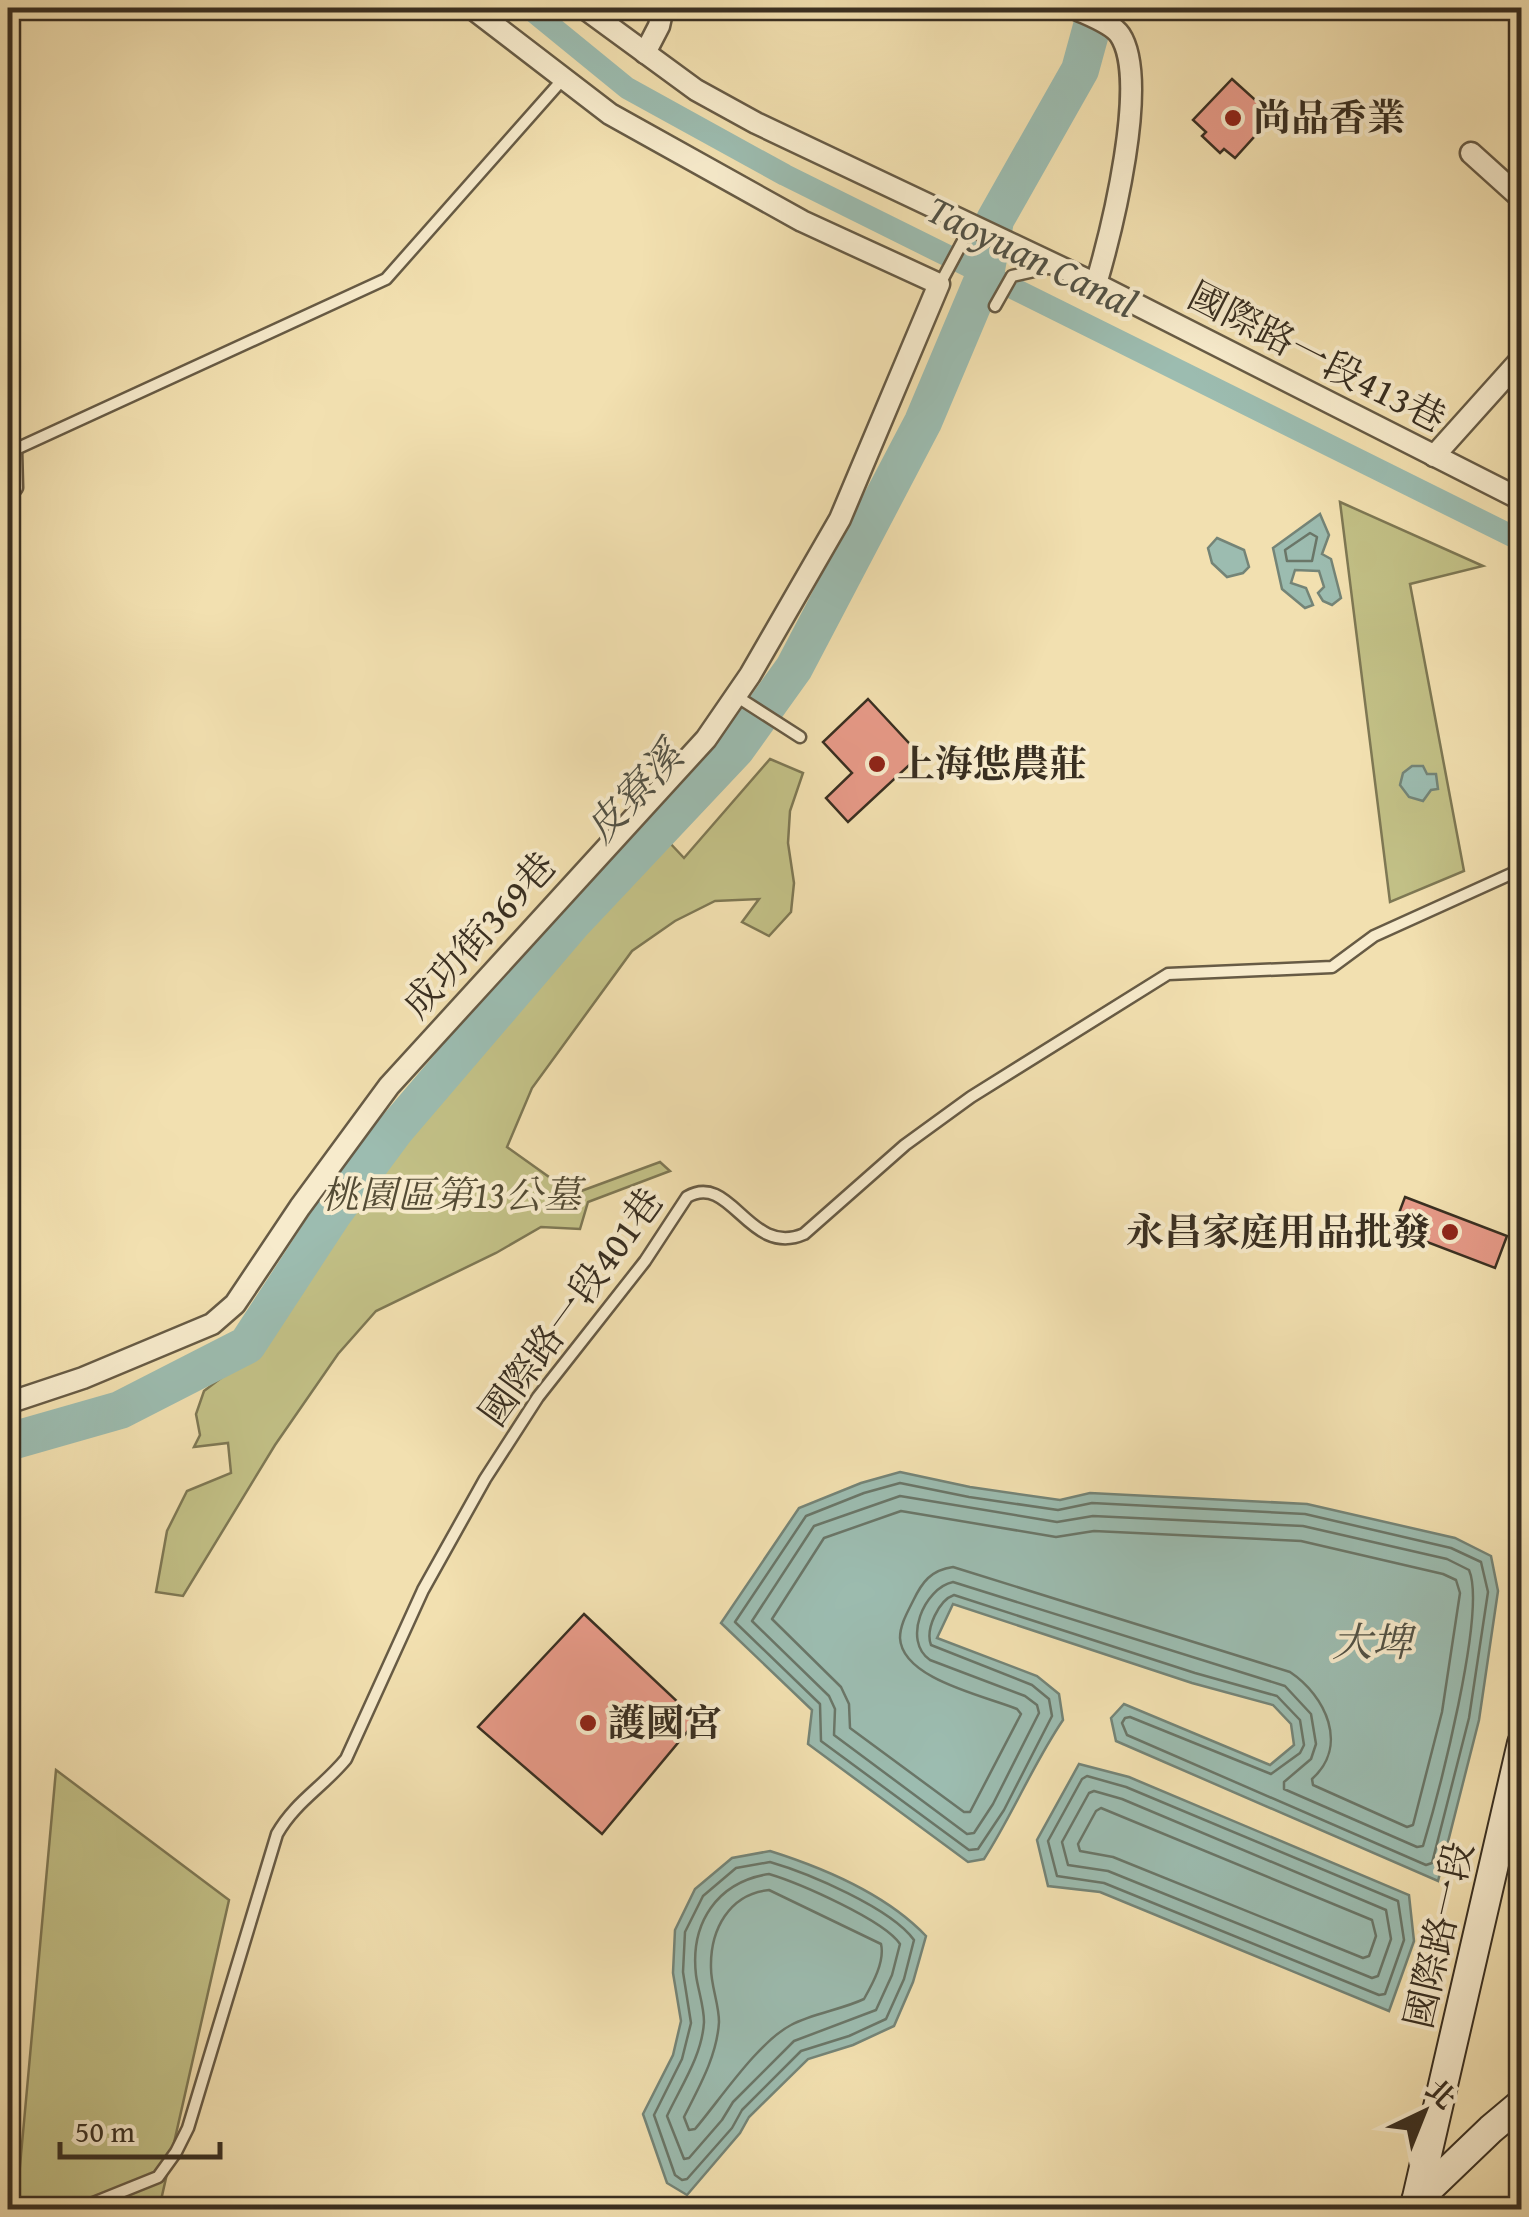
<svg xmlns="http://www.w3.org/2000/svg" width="1529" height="2217" font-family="'Gentium Book Plus','Noto Serif TC',serif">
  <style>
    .green { fill: #c2c086; stroke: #7e7854; stroke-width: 2.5 }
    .water { fill: #9cbcb0; stroke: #748477; stroke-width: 2.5 }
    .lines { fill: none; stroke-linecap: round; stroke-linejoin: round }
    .shore { stroke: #6a7668; stroke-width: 2.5 }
    .canal { stroke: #9cbcb0; stroke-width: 22 }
    .river { stroke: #9cbcb0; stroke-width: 38 }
    .building { fill: #e79a88; stroke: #392f21; stroke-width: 2.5 }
    .lane-casing { stroke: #675b45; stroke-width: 15 }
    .street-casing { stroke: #675b45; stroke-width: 25 }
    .secondary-casing { stroke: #392f21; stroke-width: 32 }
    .lane { stroke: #f7ebcc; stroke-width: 10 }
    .street { stroke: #f7ebcc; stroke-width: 20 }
    .secondary { stroke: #f7ebcc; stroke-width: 28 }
    .poi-dot { fill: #8f2418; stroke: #f7ebcc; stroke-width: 4 }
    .labels { text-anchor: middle; stroke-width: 8; stroke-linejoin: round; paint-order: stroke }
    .poi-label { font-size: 38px; font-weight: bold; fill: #392f21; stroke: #f7ebcc; text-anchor: start }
    .street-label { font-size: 38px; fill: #392f21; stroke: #f7ebcc }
    .park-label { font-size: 38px; font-style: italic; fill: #544c35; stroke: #f7ebcc }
    .water-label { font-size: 40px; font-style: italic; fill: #525245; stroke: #f7ebcc }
  </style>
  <rect width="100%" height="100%" fill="#f2e0b0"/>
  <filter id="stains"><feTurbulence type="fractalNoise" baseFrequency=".002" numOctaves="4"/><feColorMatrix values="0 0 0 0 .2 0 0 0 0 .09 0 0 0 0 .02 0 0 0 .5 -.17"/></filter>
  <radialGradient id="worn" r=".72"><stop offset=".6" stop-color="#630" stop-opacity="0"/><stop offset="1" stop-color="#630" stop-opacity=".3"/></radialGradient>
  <g class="green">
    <polygon points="1340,502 1483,566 1410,584 1464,871 1390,902"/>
    <polygon points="770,759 803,773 790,811 788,843 794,883 791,912 769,936 742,922 759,899 715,901 675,921 632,951 532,1088 507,1147 573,1194 660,1162 670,1171 588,1202 580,1229 541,1227 496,1253 376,1311 338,1354 275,1445 183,1596 156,1592 167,1531 187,1491 231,1473 228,1443 194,1447 200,1435 196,1414 204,1391 259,1349 405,1133 635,872 668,841 684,858"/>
    <polygon points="56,1770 229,1900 159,2209 16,2210"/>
  </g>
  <g class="water">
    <polygon points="1320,514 1329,535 1322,554 1331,559 1341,598 1332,605 1323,601 1318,593 1324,587 1319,571 1295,570 1291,583 1306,588 1313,605 1305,608 1282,589 1273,548"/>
    <polygon points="1217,538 1244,550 1249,567 1243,573 1227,577 1212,563 1208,548"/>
    <polygon points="1412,766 1423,766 1427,774 1436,774 1438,789 1431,790 1423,801 1409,797 1400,785 1403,773"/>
    <path d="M900,1472l70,15 90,13 30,-7 217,11 148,34 36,18 7,35 -19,129 -41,161 -322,-140 -5,-23 13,-14 146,61 24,-20 -3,-21 -18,-19 -81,-22 -239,-79 -16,34 100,38 22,18 4,26c-30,44 -50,94 -79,139l-16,3 -160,-118 4,-34 -91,-87 78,-115 62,-25z"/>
    <polygon points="1079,1764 1129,1777 1409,1895 1414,1941 1389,2011 1100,1892 1048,1886 1037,1840"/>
    <path d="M770,1851c54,17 117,44 156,85l-13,46 -19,44 -41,19 -45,14 -59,58 -9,16 -53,62 -20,-12 -24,-69 30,-59 8,-34 -8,-48 2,-43 20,-41 37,-31z"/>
  </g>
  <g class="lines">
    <g class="shore">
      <polygon points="1310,533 1317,537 1312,561 1287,561 1285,550"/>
      <path d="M900,1483l69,14 89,13 34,-7 213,11 146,34 30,14 7,30 -19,126 -37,145 -6,2 -299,-130 -5,-12 3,-5 5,-1 141,57 29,-21 4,-8 -4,-25 -23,-24 -82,-23 -241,-78c-15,5 -29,34 -23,50l101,40 17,14 3,17 -48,94 -26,39 -9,1 -148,-109 -1,-37 -85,-82 71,-106 58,-23z"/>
      <path d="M900,1496l157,26 36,-6 210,10 144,33 22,11c18,41 -31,226 -46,276l-6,1 -133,-58v-7l27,-23 5,-15 -5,-30 -26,-28 -332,-104c-29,6 -51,59 -23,78l95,36 12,9 2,8 -46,91 -19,29 -7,1 -133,-99 1,-26 -6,-13 -77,-75 62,-95z"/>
      <path d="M901,1511l155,26 38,-6 207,10 142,33 13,6 4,13 -18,119 -29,113 -6,2 -94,-42 -1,-6c37,-33 14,-83 -22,-107l-337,-105c-22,3 -31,15 -40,34 -6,12 -13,24 -13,37 2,41 85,58 117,71l4,5 -51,98h-6l-114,-84 -1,-24 -8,-17 -69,-68 52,-81z"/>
      <polygon points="1087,1776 1126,1787 1398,1901 1404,1940 1385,1994 1379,1995 1104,1883 1057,1876 1048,1841 1082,1779"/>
      <polygon points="1094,1791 1122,1799 1386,1910 1391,1939 1378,1976 1372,1978 1108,1871 1068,1865 1062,1842 1089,1793"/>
      <polygon points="1101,1808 1372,1920 1376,1936 1369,1956 1363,1958 1113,1857 1080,1851 1078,1844 1096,1811"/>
      <path d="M770,1862c38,11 121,46 144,78l-10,39 -18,40 -37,17 -48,15 -59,59 -10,18 -45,51 -5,1 -7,-5 -21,-60 28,-56 9,-36 -8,-51 2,-40 18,-36 33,-28z"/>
      <path d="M769,1874c30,9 115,46 131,70l-8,31 -16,35 -82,31 -61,61 -11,18 -33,38 -5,1 -17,-43c14,-30 35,-60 37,-94 0,-16 -6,-32 -8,-47 -6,-52 21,-93 73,-101z"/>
      <path d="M769,1890l112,54c4,17 -8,39 -17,55 -23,11 -51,14 -73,26 -33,17 -72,76 -96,104l-6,1 -5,-13c15,-30 33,-61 35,-95 0,-18 -8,-36 -8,-54 -1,-38 18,-74 58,-78z"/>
    </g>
    <polyline class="canal" points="529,8 627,88 785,175 1522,541"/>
    <polyline class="river" points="8,1442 120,1410 247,1345 332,1215 395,1130 573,922 736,749 794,668 923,422 985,275 995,220 1080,70 1097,8"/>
  </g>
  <g class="building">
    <polygon points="1232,79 1273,116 1235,158 1224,149 1220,153 1202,136 1206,132 1193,120"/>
    <polygon points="868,699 920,755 848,822 826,798 852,773 823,742"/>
    <polygon points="1405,1197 1507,1236 1495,1268 1393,1229"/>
    <polygon points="584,1614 697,1720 602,1834 478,1727"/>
  </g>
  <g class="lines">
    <defs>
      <g id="lane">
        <polyline points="940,284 972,224"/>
        <polyline points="995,306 1012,276 1052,267"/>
        <polyline points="8,435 16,449 17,488 8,500"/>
        <polyline points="16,449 386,279 563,79"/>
        <polyline points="736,696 800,737"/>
        <path d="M76,2210l82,-33 18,-25 12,-24 89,-294c18,-32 46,-47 69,-75l77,-169 62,-111 53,-82 107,-136 42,-64c44,-26 62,61 117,37l101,-89 66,-48 197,-123 164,-7 42,-31 148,-67"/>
      </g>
      <g id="street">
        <polyline points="584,8 696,90 756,123 1096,284 1522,500"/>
        <path d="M1074,8c14,7 38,15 46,27 30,45 -9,198 -24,249"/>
        <polyline points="645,53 659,26 663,8"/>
        <polyline points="1471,153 1522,199"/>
        <polyline points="1434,456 1522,358"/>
        <polyline points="8,1403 83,1378 212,1324 235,1304 300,1207 389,1086 706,739 750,675 840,519 939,284 802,221 610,114 472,8"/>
      </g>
      <g id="secondary">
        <polyline points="1416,2201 1491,2129 1522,2103"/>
        <polyline points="1416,2202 1522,1743"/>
      </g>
    </defs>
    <use href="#lane" class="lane-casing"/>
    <use href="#street" class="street-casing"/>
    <use href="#secondary" class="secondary-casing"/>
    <use href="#lane" class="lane"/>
    <use href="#street" class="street"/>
    <use href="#secondary" class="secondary"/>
  </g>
  <g class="poi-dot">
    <circle cx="1233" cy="118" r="10"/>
    <circle cx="877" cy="764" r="10"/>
    <circle cx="1450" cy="1232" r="10"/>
    <circle cx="588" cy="1723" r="10"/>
  </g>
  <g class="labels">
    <g class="poi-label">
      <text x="1253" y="131">尚品香業</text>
      <text x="897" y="777">上海怹農莊</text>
      <text x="1430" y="1245" text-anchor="end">永昌家庭用品批發</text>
      <text x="608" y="1736">護國宮</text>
    </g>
    <g class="street-label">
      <text transform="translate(1317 357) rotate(27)" y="13">國際路一段413巷</text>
      <text transform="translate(479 935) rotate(-48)" y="13">成功街369巷</text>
      <text transform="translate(571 1307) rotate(-54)" y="13">國際路一段401巷</text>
      <text transform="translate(1439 1935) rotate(-77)" y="13">國際路一段</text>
    </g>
    <g class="park-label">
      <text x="451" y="1208">桃園區第13公墓</text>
    </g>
    <g class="water-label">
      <text transform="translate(1032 256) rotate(26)" y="14">Taoyuan Canal</text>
      <text transform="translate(634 792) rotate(-47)" y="14">皮寮溪</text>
      <text x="1372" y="1656">大埤</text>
    </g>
  </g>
  <rect width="1529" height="2217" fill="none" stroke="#f2e0b0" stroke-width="40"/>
  <rect x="10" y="10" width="1509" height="2197" fill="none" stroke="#392f21" stroke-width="5"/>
  <rect x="20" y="20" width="1489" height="2177" fill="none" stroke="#392f21" stroke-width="2.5"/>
  <g transform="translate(1424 2112) rotate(43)" stroke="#f7ebcc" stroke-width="8" paint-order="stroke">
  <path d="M0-8L18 38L0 25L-18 38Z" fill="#392f21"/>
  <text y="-15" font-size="28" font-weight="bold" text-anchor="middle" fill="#392f21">北</text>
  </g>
  <path d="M60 2142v15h160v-15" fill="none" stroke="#392f21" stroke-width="5"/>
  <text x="75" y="2142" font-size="30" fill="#392f21" stroke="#f7ebcc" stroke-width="8" paint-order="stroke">50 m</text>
  <rect width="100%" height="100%" filter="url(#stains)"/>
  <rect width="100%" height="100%" fill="url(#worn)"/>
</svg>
